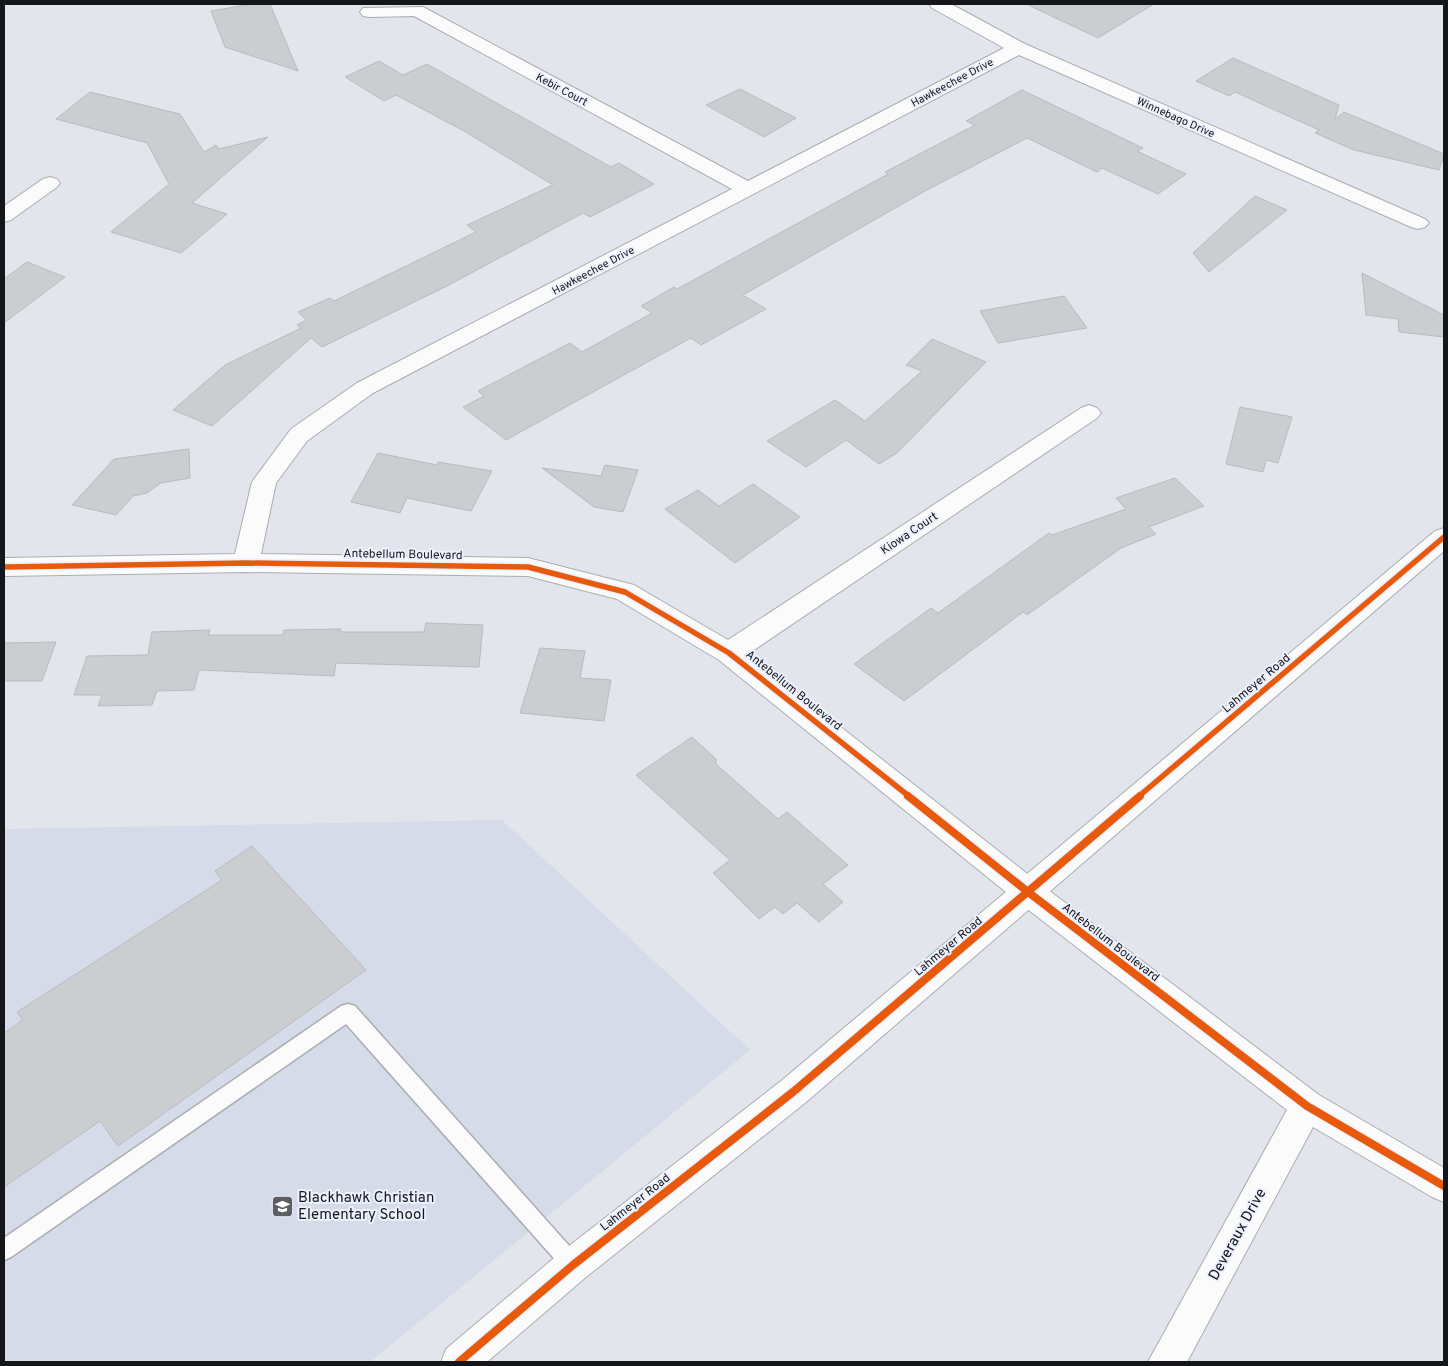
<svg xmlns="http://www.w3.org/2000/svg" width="1448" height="1366" font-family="Overpass,sans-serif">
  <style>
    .built { fill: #d5dbe8 }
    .building { fill: #cbcdd1; stroke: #b8bbc0 }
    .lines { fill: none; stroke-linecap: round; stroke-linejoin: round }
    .lane-casing { stroke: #aaadb1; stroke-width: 3 }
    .street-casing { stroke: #aaadb1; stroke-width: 2 }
    .secondary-casing { stroke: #aaadb1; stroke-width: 2 }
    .lane { fill: #fbfbfc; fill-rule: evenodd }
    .street { fill: #fbfbfc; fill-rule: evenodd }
    .secondary { fill: #fbfbfc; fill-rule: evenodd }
    .cycleway-far1-casing { stroke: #ecf1fd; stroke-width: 9 }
    .cycleway-casing { stroke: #ecf1fd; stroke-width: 11 }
    .cycleway-far1 { stroke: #e8590c; stroke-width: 5.5 }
    .cycleway { stroke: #e8590c; stroke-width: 8 }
    .labels { text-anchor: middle; stroke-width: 4; stroke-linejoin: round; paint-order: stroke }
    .far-street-label { font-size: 11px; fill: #15161a; stroke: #ecf1fd }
    .street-label { font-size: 12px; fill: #15161a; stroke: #ecf1fd }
    .near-poi-label { font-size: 15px; fill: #15161a; stroke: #ecf1fd; text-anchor: start }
    .near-street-label { font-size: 15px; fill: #15161a; stroke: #ecf1fd }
  </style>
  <rect width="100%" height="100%" fill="#e2e5eb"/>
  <polygon class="built" points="502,820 750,1050 370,1362 4,1362 4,829"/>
  <g class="building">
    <polygon points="252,4 270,4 298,71 225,47 211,11"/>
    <polygon points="1026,4 1154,4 1098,38"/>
    <polygon points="1233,58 1339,105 1335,119 1344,112 1444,154 1439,170 1354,150 1315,133 1319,130 1235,92 1229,96 1196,81"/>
    <polygon points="379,61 403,75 427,64 611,167 619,163 654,184 590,217 583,213 447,286 322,347 311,338 212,426 173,410 225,365 301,328 297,325 306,320 298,312 330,298 334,301 476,232 467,225 553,185 464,131 396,95 384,101 345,77"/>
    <polygon points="740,89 796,118 764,137 706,105"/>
    <polygon points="1022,90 1143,148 1137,151 1186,174 1158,194 1102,168 1097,172 1027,138 925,191 743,295 766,309 701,345 691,338 506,440 463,407 484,396 478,391 570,343 582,352 652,313 641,306 674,287 677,289 888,174 885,172 975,125 966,121"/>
    <polygon points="90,92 180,114 204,152 216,145 219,149 268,137 192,203 227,214 181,253 111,232 169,184 147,143 56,119"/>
    <polygon points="1255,196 1287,210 1209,272 1193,253"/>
    <polygon points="27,262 65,277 4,323 4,279"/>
    <polygon points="1362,273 1444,315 1444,337 1399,332 1398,319 1366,315"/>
    <polygon points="1064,296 1087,328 998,343 980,311"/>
    <polygon points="932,339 986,362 897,453 879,464 846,440 806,467 767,441 835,400 865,421 922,371 906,365"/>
    <polygon points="1240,407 1292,417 1278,463 1266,460 1263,472 1226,464"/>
    <polygon points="189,449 190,478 161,483 147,493 133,496 116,515 72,505 114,459"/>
    <polygon points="378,453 437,465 438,462 492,471 471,511 407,498 400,513 351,502"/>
    <polygon points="605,465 638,470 623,512 594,507 542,468 601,476"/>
    <polygon points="1175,478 1204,506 1149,527 1156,534 1121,548 1027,615 1023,612 904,701 854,664 931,608 938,613 1049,533 1052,535 1126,509 1116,498"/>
    <polygon points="753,484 800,517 735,563 665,509 698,490 719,506"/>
    <polygon points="426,623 483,625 479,667 336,663 334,676 199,670 194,690 157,691 152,705 98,706 102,695 74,695 87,656 148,655 152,632 210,630 208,635 283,635 284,630 341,629 341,632 424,632"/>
    <polygon points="56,642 42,681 4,681 4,643"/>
    <polygon points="540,648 585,651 580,678 611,680 604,721 520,713"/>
    <polygon points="692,737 716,759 716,764 778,819 787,812 848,865 823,884 843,902 819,922 797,903 783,914 775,907 759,919 713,873 730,860 636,775"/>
    <polygon points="252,846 366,970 118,1146 100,1121 4,1187 4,1033 23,1020 17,1012 222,880 215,871"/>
  </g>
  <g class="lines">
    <defs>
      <polygon id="lane" points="348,1004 355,1006 580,1258 584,1265 580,1272 573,1275 566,1272 346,1024 11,1257 4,1260 4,1238 341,1006"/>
      <g id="street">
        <polygon points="929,4 951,4 1025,44 1425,219 1429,223 1425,227 1418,229 1411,227 1019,55 373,393 307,441 276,483 261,554 528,558 634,585 728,640 1081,408 1089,405 1097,408 1101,413 1097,418 748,654 1039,883 1319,1095 1444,1168 1444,1202 1432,1197 1313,1127 1187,1362 1148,1362 1287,1110 1017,901 719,660 617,599 528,576 246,572 4,576 4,558 235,554 252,482 291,429 357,383 732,189 414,16 369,17 363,16 360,12 363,8 423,7 748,181 1004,48 932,8"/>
        <polygon points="50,177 57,179 60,183 57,187 11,220 4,222 4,206 43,179"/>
      </g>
      <polygon id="secondary" points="1444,528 1444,551 805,1103 586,1277 487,1362 441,1362 446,1349 560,1253 781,1081 1435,531"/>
    </defs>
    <use href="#lane" class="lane-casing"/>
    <use href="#street" class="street-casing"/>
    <use href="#secondary" class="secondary-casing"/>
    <use href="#lane" class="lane"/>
    <use href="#street" class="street"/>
    <use href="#secondary" class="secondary"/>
    <defs>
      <g id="cycleway-far1">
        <polyline points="4,567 246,563 528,567 625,592 729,653 910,797"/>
        <polyline points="1138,797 1444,537"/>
      </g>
      <g id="cycleway">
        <polyline points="908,796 1028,892 1307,1106 1444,1186"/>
        <polyline points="459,1362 573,1265 793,1092 1140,796"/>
      </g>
    </defs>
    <use href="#cycleway-far1" class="cycleway-far1-casing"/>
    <use href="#cycleway" class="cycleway-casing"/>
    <use href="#cycleway-far1" class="cycleway-far1"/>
    <use href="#cycleway" class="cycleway"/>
  </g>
  <defs>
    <symbol id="school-square" viewBox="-11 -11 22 22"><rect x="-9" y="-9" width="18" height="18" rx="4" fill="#5d5e63" stroke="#ecf1fd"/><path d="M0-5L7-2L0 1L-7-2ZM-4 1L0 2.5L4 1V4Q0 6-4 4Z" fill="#fff"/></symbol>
  </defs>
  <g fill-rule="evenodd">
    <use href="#school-square" x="270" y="1194" width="25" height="25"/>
  </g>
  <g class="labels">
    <g class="far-street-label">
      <text transform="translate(952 82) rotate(-28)" y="4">Hawkeechee Drive</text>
      <text transform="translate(562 89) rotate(28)" y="4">Kebir Court</text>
      <text transform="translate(1176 117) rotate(24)" y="4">Winnebago Drive</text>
      <text transform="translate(593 270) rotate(-28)" y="4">Hawkeechee Drive</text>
    </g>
    <g class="street-label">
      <text transform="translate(909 533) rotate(-34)" y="4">Kiowa Court</text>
      <text transform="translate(403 554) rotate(1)" y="4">Antebellum Boulevard</text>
      <text transform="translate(1256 683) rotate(-40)" y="4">Lahmeyer Road</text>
      <text transform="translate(794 690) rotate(39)" y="4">Antebellum Boulevard</text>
      <text transform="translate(1111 942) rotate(38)" y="4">Antebellum Boulevard</text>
      <text transform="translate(948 946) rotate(-40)" y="4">Lahmeyer Road</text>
      <text transform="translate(635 1202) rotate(-38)" y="4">Lahmeyer Road</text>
    </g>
    <g class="near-poi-label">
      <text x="298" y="1202">Blackhawk Christian<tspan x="298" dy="17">Elementary School</tspan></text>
    </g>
    <g class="near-street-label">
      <text transform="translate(1237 1234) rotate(-61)" y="5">Deveraux Drive</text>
    </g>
  </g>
  <rect width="1448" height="1366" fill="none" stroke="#15161a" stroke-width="10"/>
</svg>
